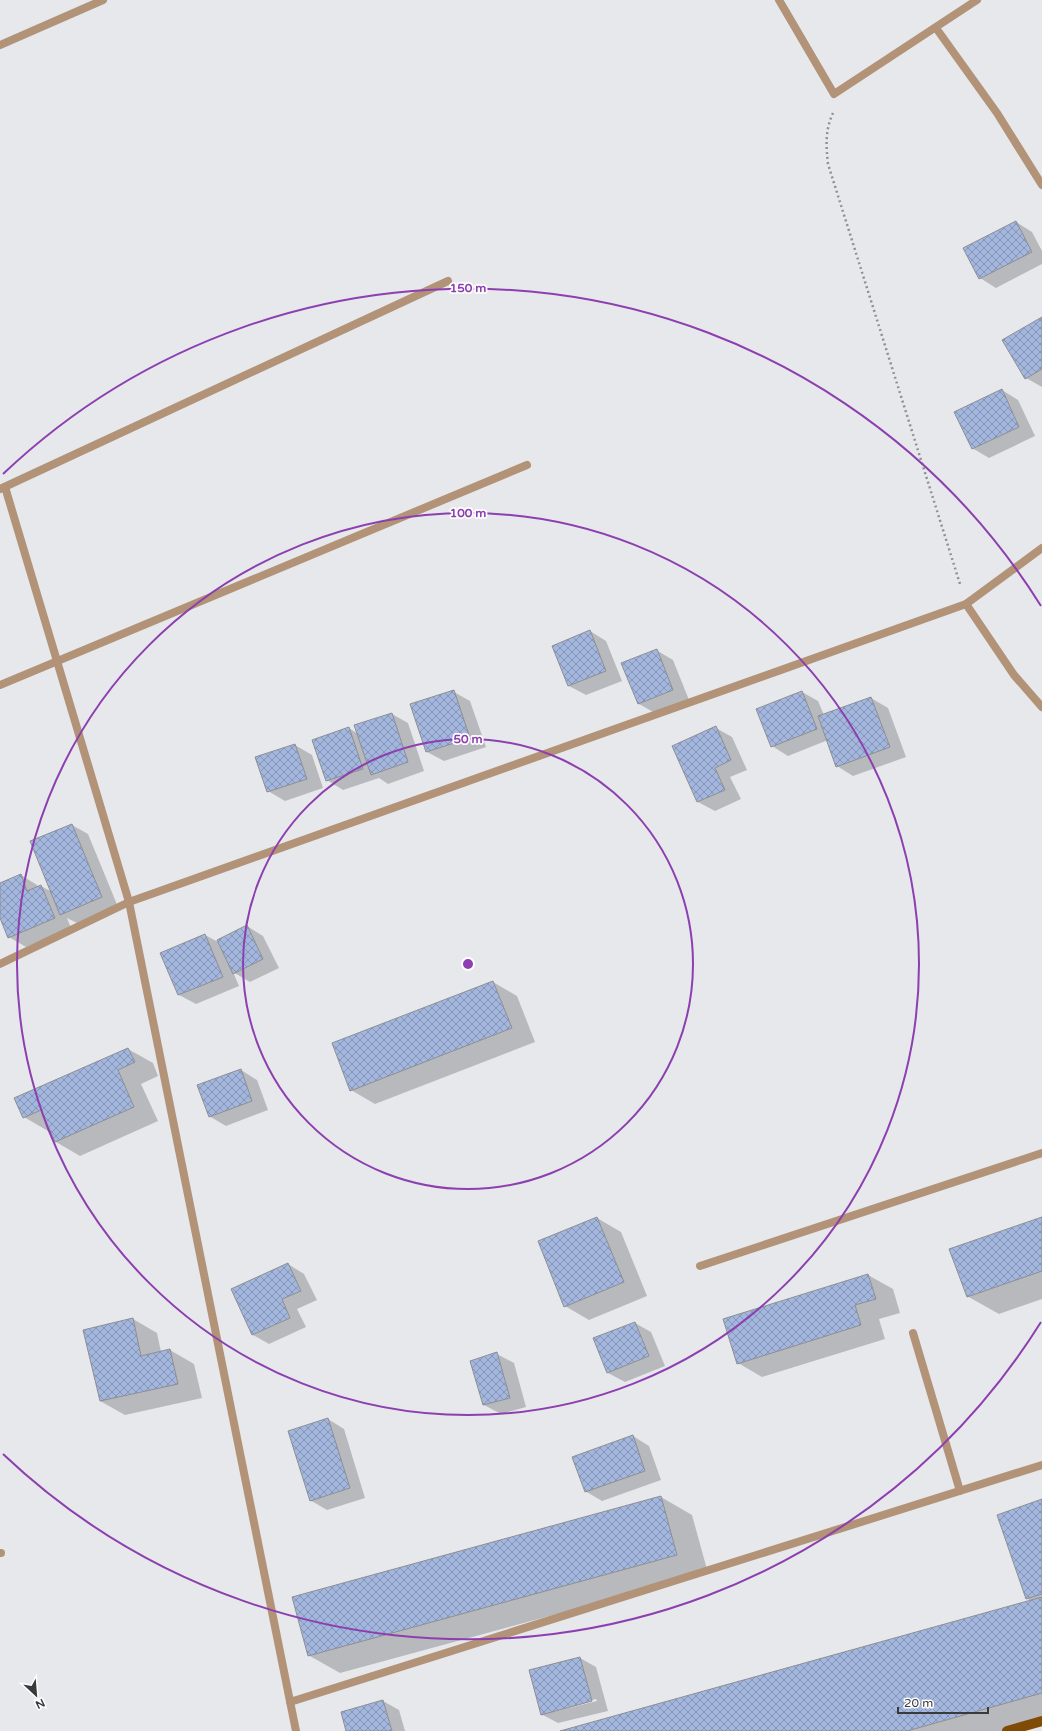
<svg xmlns="http://www.w3.org/2000/svg" width="1042" height="1731" font-family="'Varela Round',sans-serif">
  <style>
    .shadow { fill: #0003; fill-rule: evenodd }
    .building { fill: url(#building-cross-hatch); stroke: #8d8f92 }
    .lines { fill: none; stroke-linecap: round; stroke-linejoin: round }
    .path { stroke: #909194; stroke-width: 2.5; stroke-dasharray: 2 3; stroke-linecap: butt }
    .service { stroke: #b29377; stroke-width: 8 }
    .minor { stroke: #b29377; stroke-width: 8 }
    .primary { stroke: #804b04; stroke-width: 10 }
    .ring { fill: none; stroke: #8d3faf; stroke-width: 2 }
    .centre { fill: #8d3faf; stroke: #fff; stroke-width: 2 }
    .ring-label { font-size: 12px; text-anchor: middle; font-weight: bold; fill: #8d3faf; stroke: #fff; stroke-width: 3.5; stroke-linejoin: round; paint-order: stroke }
  </style>
  <defs>
    <pattern id="building-cross-hatch" width="8" height="8" patternUnits="userSpaceOnUse"><rect width="8" height="8" fill="#a3b6de"/><path d="M0 0l8 8M0 8l8-8" fill="none" stroke="#8695b5"/></pattern>
  </defs>
  <rect width="100%" height="100%" fill="#e6e8ec"/>
  <g class="shadow">
    <polygon points="1016,222 1032,232 1042,251 1042,264 996,288 980,278"/>
    <polygon points="1042,318 1042,387 1026,378"/>
    <polygon points="1002,390 1018,400 1035,436 989,458 972,448"/>
    <polygon points="590,631 606,641 622,681 586,695 569,686 553,646"/>
    <polygon points="656,650 673,660 689,700 655,713 639,704 622,664"/>
    <polygon points="454,692 470,701 486,747 444,761 427,752"/>
    <polygon points="802,692 818,701 824,715 871,698 888,708 906,757 853,776 837,766 828,740 788,756 772,746"/>
    <polygon points="392,714 408,723 424,771 388,784 379,778 343,790 327,780 349,728 358,734"/>
    <polygon points="716,728 732,737 747,770 730,777 741,799 715,811 698,802 674,747"/>
    <polygon points="295,745 312,755 323,788 285,801 268,791"/>
    <polygon points="72,825 88,834 118,907 77,923 67,918 71,928 26,947 9,937 0,916 0,884 21,875 37,885 38,887 41,886 52,892"/>
    <polygon points="247,926 263,936 279,968 250,982 233,972 239,986 196,1004 179,995 162,953 205,935 220,943"/>
    <polygon points="493,982 517,996 535,1042 375,1104 351,1090"/>
    <polygon points="128,1049 153,1063 158,1076 141,1084 158,1121 80,1156 56,1142 51,1130 48,1131 24,1117 16,1099"/>
    <polygon points="241,1070 257,1080 268,1110 226,1126 209,1116"/>
    <polygon points="597,1218 621,1232 647,1296 589,1320 565,1306"/>
    <polygon points="1042,1218 1042,1299 999,1314 967,1296"/>
    <polygon points="288,1264 304,1274 317,1300 297,1309 306,1327 269,1344 253,1335 232,1290"/>
    <polygon points="868,1275 893,1289 900,1313 879,1319 885,1339 762,1377 738,1363"/>
    <polygon points="133,1319 157,1333 161,1352 170,1350 194,1364 202,1398 125,1415 100,1401"/>
    <polygon points="635,1323 651,1332 665,1366 625,1382 608,1373"/>
    <polygon points="497,1354 514,1363 526,1407 501,1414 484,1405 471,1361"/>
    <polygon points="328,1419 344,1429 365,1498 327,1510 310,1500"/>
    <polygon points="633,1436 649,1446 661,1480 602,1501 585,1491"/>
    <polygon points="661,1497 692,1515 708,1573 340,1673 308,1655"/>
    <polygon points="1042,1501 1042,1720 1004,1731 564,1731 1031,1601 1026,1598"/>
    <path d="M580,1658l16,9 12,44 -50,12 -17,-9zM596,1699l1,2 -44,11v-2z"/>
    <polygon points="383,1701 399,1710 405,1731 347,1731"/>
  </g>
  <g class="building">
    <polygon points="1016,221 1032,252 979,279 963,248"/>
    <polygon points="1042,317 1042,369 1025,379 1002,340"/>
    <polygon points="1002,389 1019,427 972,449 954,412"/>
    <polygon points="590,630 606,671 568,686 552,646"/>
    <polygon points="657,649 673,690 638,704 621,663"/>
    <polygon points="454,690 470,738 426,752 410,704"/>
    <polygon points="802,691 817,729 771,747 756,709"/>
    <polygon points="871,697 890,747 836,767 818,716"/>
    <polygon points="392,713 408,762 371,775 354,725"/>
    <polygon points="716,726 731,760 715,768 725,790 697,802 672,746"/>
    <polygon points="349,727 363,769 326,781 312,740"/>
    <polygon points="295,744 307,779 267,792 255,757"/>
    <polygon points="72,824 102,897 60,915 30,841"/>
    <polygon points="21,874 27,891 41,885 55,918 8,938 0,918 0,883"/>
    <polygon points="247,925 263,959 233,974 217,940"/>
    <polygon points="205,934 223,977 178,995 160,953"/>
    <polygon points="493,981 512,1028 350,1091 332,1043"/>
    <polygon points="128,1048 135,1062 118,1070 134,1107 55,1142 41,1110 23,1118 14,1098"/>
    <polygon points="241,1069 252,1101 209,1117 197,1085"/>
    <polygon points="597,1217 624,1282 564,1307 538,1241"/>
    <polygon points="1042,1217 1042,1271 967,1297 949,1249"/>
    <polygon points="288,1263 301,1291 282,1299 290,1318 252,1335 231,1289"/>
    <polygon points="868,1274 876,1299 855,1305 861,1325 737,1364 723,1319"/>
    <polygon points="133,1318 141,1356 170,1349 178,1384 100,1401 83,1330"/>
    <polygon points="635,1322 649,1356 607,1373 593,1338"/>
    <polygon points="497,1352 510,1398 483,1405 470,1361"/>
    <polygon points="328,1418 350,1488 310,1501 288,1431"/>
    <polygon points="633,1435 645,1471 585,1492 572,1457"/>
    <polygon points="661,1496 677,1555 308,1656 292,1597"/>
    <polygon points="1042,1499 1042,1594 1026,1599 997,1515"/>
    <polygon points="1042,1597 1042,1693 907,1731 560,1731"/>
    <polygon points="580,1657 592,1701 541,1715 529,1670"/>
    <polygon points="383,1700 392,1731 346,1731 341,1712"/>
  </g>
  <g class="lines">
    <path class="path" d="M833,113c-8,17 -7,33 -5,51l132,420"/>
    <g class="service">
      <polyline points="5,487 129,902"/>
      <polyline points="0,489 448,281"/>
      <polyline points="0,685 527,465"/>
      <polyline points="700,1266 1042,1153"/>
      <polyline points="913,1333 960,1491"/>
      <polyline points="0,1553 1,1553"/>
    </g>
    <g class="minor">
      <polyline points="779,0 834,94 977,0"/>
      <polyline points="936,28 997,113 1042,185"/>
      <polyline points="0,45 103,0"/>
      <polyline points="966,604 1014,675 1042,707"/>
      <polyline points="129,902 296,1731"/>
      <polyline points="0,964 129,902 966,604 1042,548"/>
      <polyline points="290,1702 1042,1465"/>
    </g>
    <polyline class="primary" points="1007,1731 1042,1721"/>
  </g>
  <g class="ring">
    <circle cx="468" cy="964" r="225"/>
    <circle cx="468" cy="964" r="451"/>
    <path d="M1041 1322A676 676 0 0 1 3 1454M3 474A676 676 0 0 1 1041 606"/>
  </g>
  <circle cx="468" cy="964" r="6" class="centre"/>
  <g class="ring-label">
    <text x="468" y="292">150 m</text>
    <text x="468" y="517">100 m</text>
    <text x="468" y="743">50 m</text>
  </g>
  <g transform="translate(36 1695) rotate(154)" stroke="#ffffff" stroke-width="3" paint-order="stroke">
  <path d="M0-3L7 15L0 10L-7 15Z" fill="#393a3b"/>
  <text y="-6" font-size="11" font-weight="bold" text-anchor="middle" fill="#393a3b">N</text>
  </g>
  <path d="M898 1707v6h90v-6" fill="none" stroke="#393a3b" stroke-width="2"/>
  <text x="904" y="1707" font-size="12" fill="#393a3b" stroke="#ffffff" stroke-width="3" paint-order="stroke">20 m</text>
</svg>
